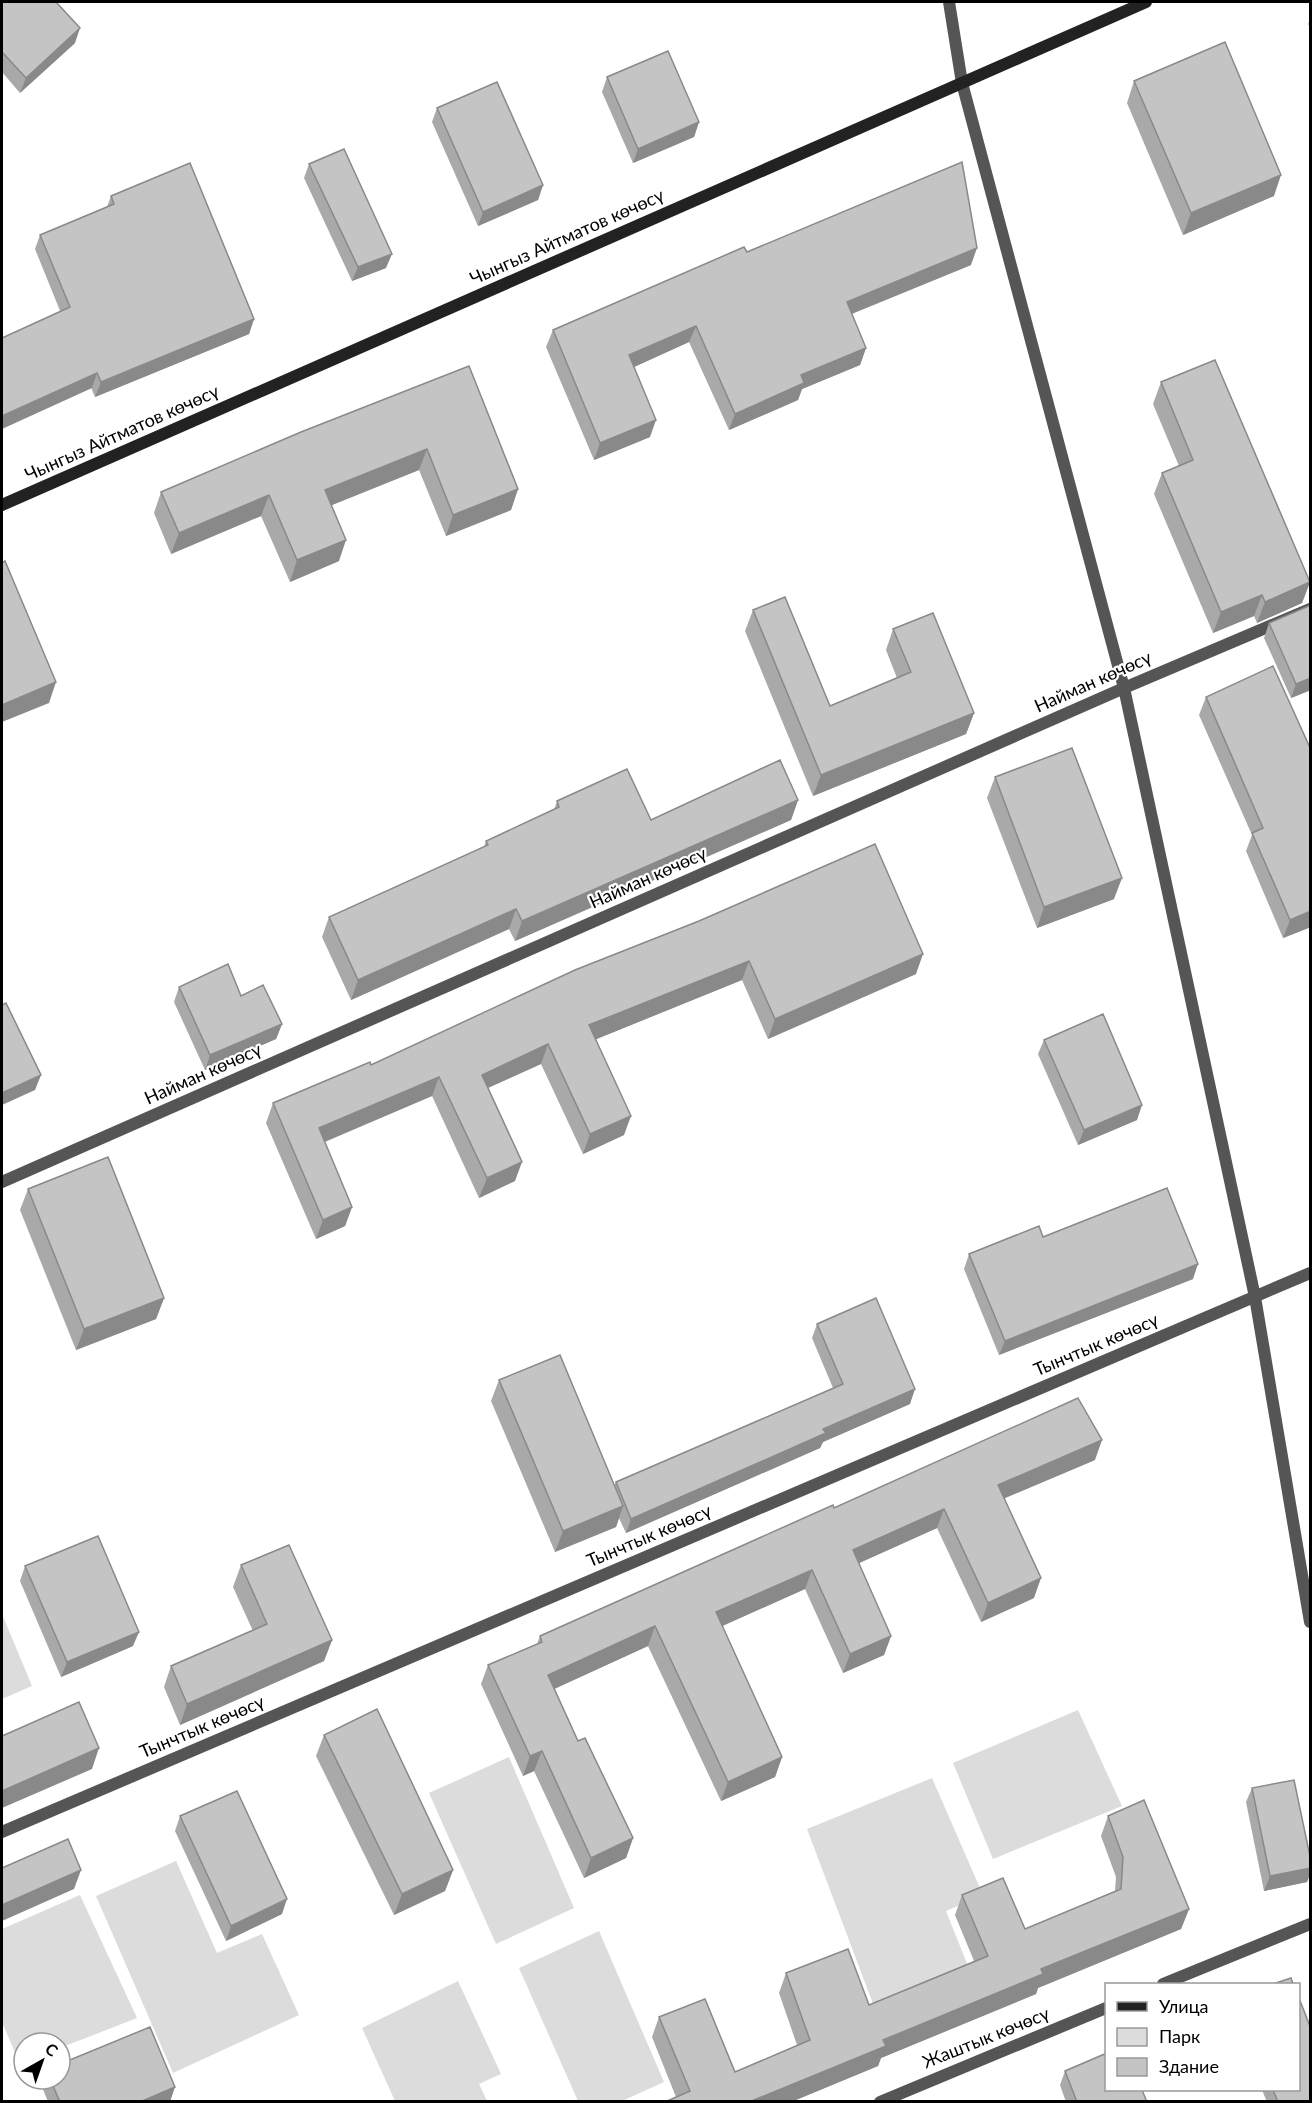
<svg xmlns="http://www.w3.org/2000/svg" width="1312" height="2103" font-family="Lato,sans-serif">
  <style>
    .green { fill: #dcdcdc }
    .lines { fill: none; stroke-linecap: round; stroke-linejoin: round }
    .street { stroke: #555; stroke-width: 12 }
    .secondary { stroke: #222; stroke-width: 12 }
    .wall { fill: #a9a9a9 }
    .shaded-wall { fill: #898989 }
    .building { fill: #c4c4c4; stroke: #898989; stroke-width: 1.5 }
    .labels { text-anchor: middle; stroke-width: 4.5; stroke-linejoin: round; paint-order: stroke }
    .street-label { font-size: 18px; fill: #000; stroke: #fff }
  </style>
  <rect width="100%" height="100%" fill="#fff"/>
  <g class="green">
    <polygon points="2,1614 32,1686 2,1699"/>
    <polygon points="1078,1710 1122,1806 993,1859 953,1763"/>
    <polygon points="509,1757 574,1908 496,1944 429,1793"/>
    <polygon points="932,1778 983,1895 946,1911 970,1971 875,2009 807,1829"/>
    <polygon points="176,1861 217,1953 262,1934 299,2015 173,2073 96,1896"/>
    <polygon points="80,1895 137,2018 60,2048 60,2043 24,2043 24,2062 20,2064 2,2022 2,1929"/>
    <polygon points="599,1931 664,2082 622,2101 578,2101 519,1968"/>
    <polygon points="458,1981 501,2074 479,2084 487,2101 395,2101 362,2028"/>
  </g>
  <g class="lines">
    <g class="street">
      <polyline points="949,2 962,83 1124,688 1255,1297 1310,1622"/>
      <polyline points="2,1182 1124,688 1310,609"/>
      <polyline points="2,1832 1310,1273"/>
      <polyline points="1163,1984 1310,1924"/>
      <polyline points="880,2102 1106,2008"/>
    </g>
    <polyline class="secondary" points="2,505 1146,2"/>
  </g>
  <g class="wall">
    <polygon points="2,2 75,43 20,93 2,72"/>
    <polygon points="1311,18 1311,29 1308,24"/>
    <polygon points="607,77 699,122 694,137 633,163 602,92"/>
    <polygon points="1134,81 1274,196 1183,235 1127,103"/>
    <polygon points="437,108 543,185 538,200 478,226 432,122"/>
    <polygon points="309,164 386,268 352,281 304,178"/>
    <polygon points="111,196 254,319 249,334 95,397 35,249 40,235 107,207"/>
    <polygon points="747,252 971,265 852,314 866,348 860,365 802,389 798,400 729,430 689,342 634,367 650,437 594,460 546,347 553,330"/>
    <polygon points="469,366 518,489 511,510 446,536 419,470 332,505 339,561 290,582 261,516 171,554 154,513 161,492"/>
    <polygon points="1161,382 1310,582 1302,603 1257,623 1254,616 1213,633 1154,494 1162,473 1179,466 1153,404"/>
    <polygon points="753,610 830,706 897,678 886,650 893,629 974,713 966,734 813,796 745,631"/>
    <polygon points="1269,623 1311,690 1291,698 1264,638"/>
    <polygon points="1206,697 1311,927 1283,938 1246,851 1252,835 1199,715"/>
    <polygon points="995,777 1114,899 1037,928 987,798"/>
    <polygon points="798,800 791,820 515,941 509,929 351,1000 322,937 329,917 484,847 486,841 554,810 557,801 651,820"/>
    <polygon points="699,921 916,974 768,1039 742,980 596,1039 624,1135 583,1154 541,1064 488,1088 515,1181 479,1198 432,1096 325,1142 352,1207 345,1226 316,1239 266,1123 273,1103 371,1065"/>
    <polygon points="179,987 241,996 282,1024 276,1039 205,1070 174,1002"/>
    <polygon points="1044,1040 1137,1120 1078,1145 1038,1054"/>
    <polygon points="28,1189 164,1298 156,1319 76,1350 20,1210"/>
    <polygon points="1043,1237 1193,1279 999,1355 964,1269 969,1254"/>
    <polygon points="817,1324 910,1404 823,1442 820,1448 626,1533 619,1518 616,1527 555,1552 491,1401 499,1380 614,1485 616,1482 833,1388 812,1338"/>
    <polygon points="1095,1460 1005,1498 1034,1598 981,1622 937,1528 859,1563 891,1636 884,1655 843,1673 805,1589 722,1626 782,1757 775,1777 721,1801 648,1646 554,1689 578,1741 633,1838 626,1858 584,1878 534,1771 523,1776 481,1684 488,1665 537,1644 540,1636 834,1508"/>
    <polygon points="241,1565 332,1640 324,1661 180,1725 164,1687 171,1666 253,1631 233,1587"/>
    <polygon points="25,1566 133,1646 61,1677 20,1581"/>
    <polygon points="324,1735 453,1870 445,1891 394,1915 316,1756"/>
    <polygon points="1252,1788 1311,1861 1311,1872 1307,1882 1264,1891 1246,1802"/>
    <polygon points="180,1816 282,1914 226,1941 175,1831"/>
    <polygon points="1108,1816 1189,1909 1181,1929 1038,1988 1036,1994 881,2058 878,2066 791,2102 665,2102 676,2097 652,2037 659,2017 735,2072 797,2045 779,1993 786,1973 869,2005 974,1961 955,1915 962,1895 1025,1929 1115,1891 1116,1877 1101,1836"/>
    <polygon points="1065,2071 1147,2102 1066,2102 1060,2085"/>
    <polygon points="43,2079 60,2079 170,2102 48,2102 41,2084"/>
    <polygon points="1262,2090 1299,2090 1311,2102 1267,2102"/>
  </g>
  <g class="shaded-wall">
    <polygon points="80,28 75,43 20,93 26,78"/>
    <polygon points="699,122 694,137 633,163 638,149"/>
    <polygon points="1281,175 1274,196 1183,235 1191,213"/>
    <polygon points="543,185 538,200 478,226 483,212"/>
    <polygon points="977,248 971,265 841,318 847,302"/>
    <polygon points="392,254 386,268 352,281 358,267"/>
    <polygon points="254,319 249,334 95,397 101,382"/>
    <polygon points="696,326 689,342 623,372 629,355"/>
    <polygon points="866,348 860,365 802,389 798,400 729,430 735,414 801,375"/>
    <polygon points="97,373 92,388 2,429 2,416"/>
    <polygon points="656,420 650,437 594,460 600,443"/>
    <polygon points="427,449 419,470 317,511 325,490"/>
    <polygon points="518,489 511,510 446,536 453,515"/>
    <polygon points="269,495 261,516 171,554 179,533"/>
    <polygon points="346,540 339,561 290,582 297,560"/>
    <polygon points="1310,582 1302,603 1257,623 1265,602"/>
    <polygon points="1262,595 1254,616 1213,633 1221,612"/>
    <polygon points="1311,678 1311,690 1291,698 1296,684"/>
    <polygon points="56,682 49,703 2,722 2,705"/>
    <polygon points="974,713 966,734 813,796 821,775"/>
    <polygon points="798,800 791,820 515,941 522,921"/>
    <polygon points="1122,878 1114,899 1037,928 1044,907"/>
    <polygon points="516,909 509,929 351,1000 358,980"/>
    <polygon points="1311,911 1311,927 1283,938 1290,920"/>
    <polygon points="923,954 916,974 768,1039 775,1019"/>
    <polygon points="749,961 742,980 582,1045 589,1025"/>
    <polygon points="282,1024 276,1039 205,1070 210,1055"/>
    <polygon points="548,1044 541,1064 474,1094 482,1075"/>
    <polygon points="41,1075 35,1090 2,1105 2,1093"/>
    <polygon points="439,1077 432,1096 312,1147 319,1128"/>
    <polygon points="1142,1105 1137,1120 1078,1145 1084,1130"/>
    <polygon points="631,1116 624,1135 583,1154 590,1134"/>
    <polygon points="522,1162 515,1181 479,1198 487,1178"/>
    <polygon points="352,1207 345,1226 316,1239 323,1220"/>
    <polygon points="1198,1264 1193,1279 999,1355 1005,1341"/>
    <polygon points="164,1298 156,1319 76,1350 84,1329"/>
    <polygon points="915,1389 910,1404 823,1442 820,1448 626,1533 631,1519 823,1429"/>
    <polygon points="1102,1440 1095,1460 991,1504 998,1485"/>
    <polygon points="623,1506 616,1527 555,1552 563,1531"/>
    <polygon points="944,1509 937,1528 846,1569 853,1550"/>
    <polygon points="812,1570 805,1589 709,1632 716,1612"/>
    <polygon points="1041,1578 1034,1598 981,1622 988,1603"/>
    <polygon points="655,1626 648,1646 541,1695 548,1675"/>
    <polygon points="139,1632 133,1646 61,1677 67,1662"/>
    <polygon points="891,1636 884,1655 843,1673 850,1654"/>
    <polygon points="332,1640 324,1661 180,1725 187,1704"/>
    <polygon points="99,1748 92,1769 2,1808 2,1791"/>
    <polygon points="542,1751 534,1771 523,1776 530,1756"/>
    <polygon points="782,1757 775,1777 721,1801 728,1782"/>
    <polygon points="633,1838 626,1858 584,1878 591,1858"/>
    <polygon points="1311,1868 1311,1872 1307,1882 1264,1891 1270,1876"/>
    <polygon points="81,1870 74,1889 2,1921 2,1905"/>
    <polygon points="453,1870 445,1891 394,1915 402,1894"/>
    <polygon points="287,1899 282,1914 226,1941 231,1926"/>
    <polygon points="1189,1909 1181,1929 1038,1988 1036,1994 881,2058 878,2066 791,2102 749,2102 1041,1969"/>
    <polygon points="175,2087 170,2102 140,2102"/>
  </g>
  <g class="building">
    <polygon points="2,2 56,2 80,28 26,78 2,52"/>
    <polygon points="1225,42 1281,175 1191,213 1134,81"/>
    <polygon points="668,51 699,122 638,149 607,77"/>
    <polygon points="497,82 543,185 483,212 437,108"/>
    <polygon points="344,149 392,254 358,267 309,164"/>
    <polygon points="962,162 977,248 847,302 866,348 801,375 804,383 735,414 696,326 629,355 656,420 600,443 553,330 744,247 747,252"/>
    <polygon points="190,163 254,319 101,382 97,373 2,416 2,338 70,307 40,235 114,204 111,196"/>
    <polygon points="1215,360 1310,582 1265,602 1262,595 1221,612 1162,473 1193,460 1161,382"/>
    <polygon points="469,366 518,489 453,515 427,449 325,490 346,540 297,560 269,495 179,533 161,492 301,432"/>
    <polygon points="5,561 56,682 2,705 2,563"/>
    <polygon points="785,597 830,706 911,672 893,629 933,613 974,713 821,775 753,610"/>
    <polygon points="1311,605 1311,678 1296,684 1269,623"/>
    <polygon points="1273,666 1311,750 1311,911 1290,920 1252,833 1263,828 1206,697"/>
    <polygon points="1072,748 1122,878 1044,907 995,777"/>
    <polygon points="780,760 798,800 522,921 516,909 358,980 329,917 488,845 486,841 559,807 557,801 627,769 651,820"/>
    <polygon points="875,844 923,954 775,1019 749,961 589,1025 631,1116 590,1134 548,1044 482,1075 522,1162 487,1178 439,1077 319,1128 352,1207 323,1220 273,1103 370,1062 371,1065 575,970 699,921"/>
    <polygon points="228,964 241,996 263,985 282,1024 210,1055 179,987"/>
    <polygon points="6,1003 41,1075 2,1093 2,1005"/>
    <polygon points="1103,1014 1142,1105 1084,1130 1044,1040"/>
    <polygon points="108,1157 164,1298 84,1329 28,1189"/>
    <polygon points="1167,1188 1198,1264 1005,1341 969,1254 1039,1226 1043,1237"/>
    <polygon points="876,1298 915,1389 823,1429 826,1433 631,1519 616,1482 843,1384 817,1324"/>
    <polygon points="560,1355 623,1506 563,1531 499,1380"/>
    <polygon points="1078,1398 1102,1440 998,1485 1041,1578 988,1603 944,1509 853,1550 891,1636 850,1654 812,1570 716,1612 782,1757 728,1782 655,1626 548,1675 578,1741 585,1738 633,1838 591,1858 542,1751 530,1756 488,1665 542,1642 540,1636 833,1505 834,1508"/>
    <polygon points="98,1536 139,1632 67,1662 25,1566"/>
    <polygon points="289,1545 332,1640 187,1704 171,1666 267,1624 241,1565"/>
    <polygon points="79,1702 99,1748 2,1791 2,1736"/>
    <polygon points="377,1709 453,1870 402,1894 324,1735"/>
    <polygon points="1294,1780 1311,1861 1311,1868 1270,1876 1252,1788"/>
    <polygon points="237,1791 287,1899 231,1926 180,1816"/>
    <polygon points="1144,1800 1189,1909 1041,1969 1043,1974 883,2040 886,2046 749,2102 665,2102 690,2091 659,2017 705,1999 735,2072 810,2040 786,1973 848,1949 869,2005 988,1956 962,1895 1003,1878 1025,1929 1121,1889 1123,1857 1108,1816"/>
    <polygon points="68,1839 81,1870 2,1905 2,1868"/>
    <polygon points="1291,1978 1293,1984 1273,1984"/>
    <polygon points="1299,1998 1311,2029 1311,2102 1278,2102 1273,2090 1299,2090"/>
    <polygon points="150,2027 175,2087 140,2102 60,2102 50,2079 60,2079 60,2064"/>
    <polygon points="1107,2053 1107,2090 1142,2090 1147,2102 1077,2102 1065,2071"/>
  </g>
  <g class="labels">
    <g class="street-label">
      <text transform="translate(567 237) rotate(-24)" y="6">Чынгыз Айтматов көчөсү</text>
      <text transform="translate(122 433) rotate(-24)" y="6">Чынгыз Айтматов көчөсү</text>
      <text transform="translate(1093 682) rotate(-24)" y="6">Найман көчөсү</text>
      <text transform="translate(648 878) rotate(-24)" y="6">Найман көчөсү</text>
      <text transform="translate(203 1074) rotate(-24)" y="6">Найман көчөсү</text>
      <text transform="translate(1096 1345) rotate(-23)" y="6">Тынчтык көчөсү</text>
      <text transform="translate(649 1536) rotate(-23)" y="6">Тынчтык көчөсү</text>
      <text transform="translate(202 1727) rotate(-23)" y="6">Тынчтык көчөсү</text>
      <text transform="translate(986 2038) rotate(-22)" y="6">Жаштык көчөсү</text>
    </g>
  </g>
  <rect width="1312" height="2103" fill="none" stroke="#000000" stroke-width="6"/>
  <rect x="1105" y="1983" width="195" height="108" fill="#ffffff" stroke="#999999" stroke-width="1.5"/>
  <rect x="1117" y="2002" width="30" height="9" fill="#222222" stroke="#999999" stroke-width="1.5"/>
  <text x="1159" y="2013" font-size="18" fill="#000000">Улица</text>
  <rect x="1117" y="2028" width="30" height="18" fill="#dcdcdc" stroke="#999999" stroke-width="1.5"/>
  <text x="1159" y="2043" font-size="18" fill="#000000">Парк</text>
  <rect x="1117" y="2058" width="30" height="18" fill="#c4c4c4" stroke="#999999" stroke-width="1.5"/>
  <text x="1159" y="2073" font-size="18" fill="#000000">Здание</text>
  <g transform="translate(42 2061) rotate(40)"><circle r="28" fill="#ffffff" stroke="#999999" stroke-width="1.5"/>
  <path d="M0-4.5L10 22L0 15L-10 22Z" fill="#000000"/>
  <text y="-9" font-size="16" font-weight="bold" text-anchor="middle" fill="#000000">С</text>
  </g>
</svg>
